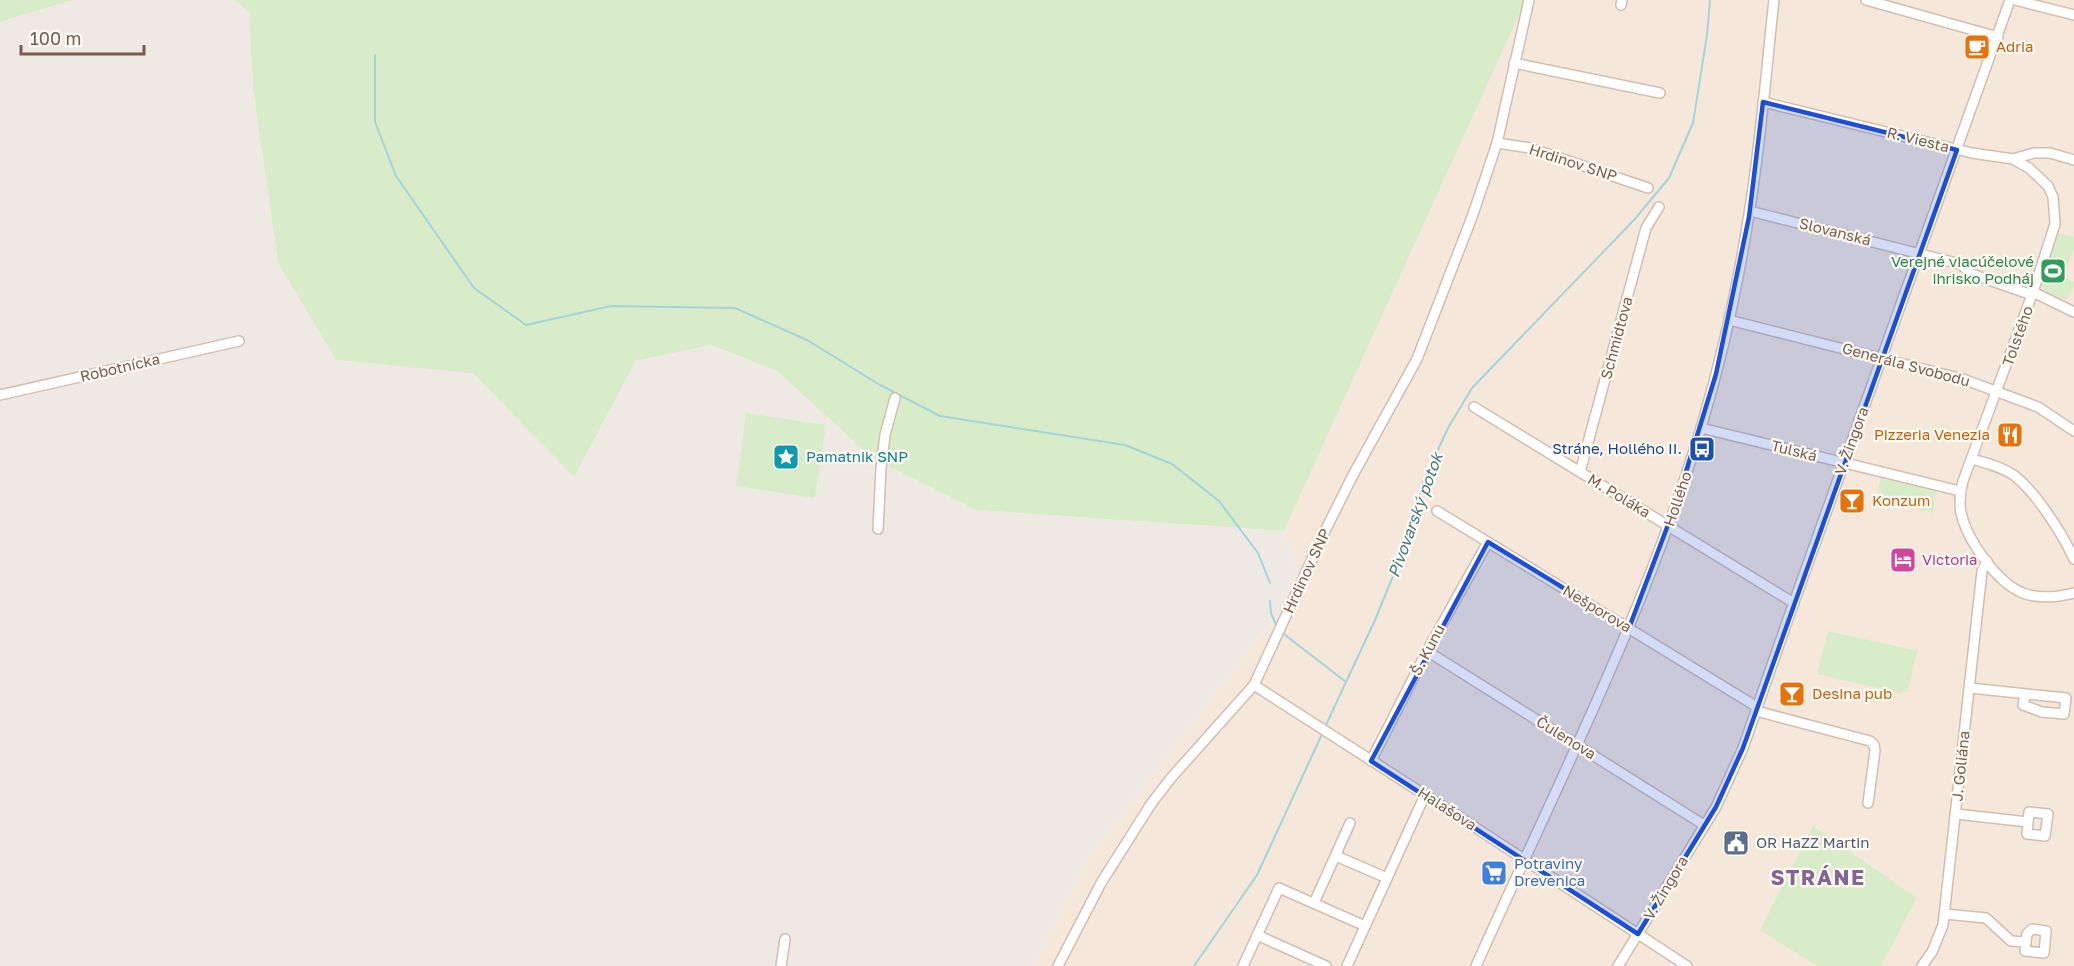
<svg xmlns="http://www.w3.org/2000/svg" width="2074" height="966" font-family="'Golos Text',sans-serif">
  <style>
    .residential { fill: #f5e8da }
    .industrial { fill: #efe9e4 }
    .green { fill: #d8ecc9 }
    .lines { fill: none; stroke-linecap: round; stroke-linejoin: round }
    .stream { stroke: #a5d3da; stroke-width: 2 }
    .street-casing { stroke: #d1beb0; stroke-width: 12 }
    .street { stroke: #fff; stroke-width: 9 }
    .marked { fill: #1d4ed8; fill-opacity: 0.2; stroke: #1d4ed8; stroke-width: 4.5; stroke-linejoin: round }
    .labels { text-anchor: middle; stroke-width: 4.5; stroke-linejoin: round; paint-order: stroke }
    .food-label { font-size: 15px; fill: #c56008; stroke: #fffaf3; text-anchor: start }
    .street-label { font-size: 15px; fill: #7a5c4d; stroke: #fffaf3 }
    .leisure-label { font-size: 15px; fill: #27864d; stroke: #fffaf3; text-anchor: end }
    .transit-label { font-size: 15px; fill: #164399; stroke: #fffaf3; text-anchor: end }
    .culture-label { font-size: 15px; fill: #0d838f; stroke: #fffaf3; text-anchor: start }
    .hotel-label { font-size: 15px; fill: #b23c85; stroke: #fffaf3; text-anchor: start }
    .service-label { font-size: 15px; fill: #4e5e75; stroke: #fffaf3; text-anchor: start }
    .shop-label { font-size: 15px; fill: #366cbe; stroke: #fffaf3; text-anchor: start }
    .water-label { font-size: 16px; font-style: italic; fill: #437c86; stroke: #fffaf3 }
    .district-label { font-size: 21px; font-weight: bold; letter-spacing: 1.5px; fill: #846695; stroke: #fffaf3 }
  </style>
  <rect width="100%" height="100%" fill="#fdf6ec"/>
  <polygon class="residential" points="1526,0 2074,0 2074,966 1033,966 1089,859 1262,634 1304,590 1284,531"/>
  <polygon class="industrial" points="73,0 233,0 249,12 253,90 278,263 336,360 473,372 574,477 636,361 711,345 777,371 872,458 976,510 1284,531 1304,590 1262,634 1089,859 1033,966 0,966 0,22"/>
  <g class="green">
    <polygon points="0,0 73,0 0,22"/>
    <polygon points="233,0 1526,0 1284,531 976,510 872,458 777,371 711,345 636,361 574,477 473,373 336,360 278,263 253,90 249,12"/>
    <path d="M2057,233l17,4v12l-12,27 12,6v5l-8,13c-10,-5 -23,-8 -27,-18z"/>
    <polygon points="746,413 826,425 815,498 736,486"/>
    <polygon points="1880,479 1912,485 1936,492 1933,513 1877,499"/>
    <polygon points="1828,631 1917,651 1908,692 1903,691 1902,694 1817,674"/>
    <polygon points="1813,826 1917,898 1881,966 1817,966 1760,930"/>
  </g>
  <g class="lines">
    <g class="stream">
      <polyline points="375,55 375,122 396,176 474,288 526,325 611,306 735,308 807,340 880,385 940,416 1125,445 1172,464 1219,501 1258,553 1270,583"/>
      <polyline points="1270,601 1271,613 1277,627"/>
      <polyline points="1280,631 1346,682"/>
      <polyline points="1325,727 1375,620 1409,537 1423,482 1448,428 1472,388 1634,220 1669,178 1693,123 1707,35 1710,0"/>
      <polyline points="1194,966 1257,875 1323,732"/>
    </g>
    <defs>
      <g id="street">
        <polyline points="1866,0 1998,37"/>
        <polyline points="2015,0 2074,15"/>
        <polyline points="1621,5 1622,0"/>
        <polyline points="1514,63 1660,93"/>
        <polyline points="1763,102 1972,153 2013,159 2034,153 2050,153 2074,160"/>
        <polyline points="1497,143 1530,148 1648,188"/>
        <path d="M2013,159l16,9 19,18 5,11 2,27 -22,68 -70,189c-3,11 -4,21 -2,32 6,27 36,70 62,80 16,6 35,4 51,0"/>
        <polyline points="1750,211 1960,264 1972,274 2032,295"/>
        <polyline points="2033,292 2074,312"/>
        <polyline points="1729,320 1963,379 2038,407 2074,431"/>
        <polyline points="0,395 239,341"/>
        <polyline points="1474,407 1794,603"/>
        <polyline points="1701,428 1960,491"/>
        <path d="M1972,459c14,4 30,8 43,17 22,18 47,57 59,83"/>
        <polyline points="1580,472 1646,228 1659,207"/>
        <polyline points="1437,511 1757,707"/>
        <polyline points="878,529 881,468 885,435 895,398"/>
        <polyline points="1427,651 1704,825"/>
        <polyline points="1254,685 1464,820 1687,966"/>
        <polyline points="1970,688 2066,698 2064,714 2042,712 2023,705 2025,694"/>
        <polyline points="1756,711 1870,741 1874,745 1875,751 1868,803"/>
        <polyline points="1371,761 1427,651 1488,542"/>
        <polyline points="1956,814 2028,822 2029,812 2048,814 2045,836 2027,834 2028,822"/>
        <polyline points="1336,856 1387,878"/>
        <polyline points="1314,903 1350,823"/>
        <polyline points="1945,914 1986,918 2011,941 2026,942 2027,934 2032,929 2046,931 2044,953 2025,951 2026,942"/>
        <polyline points="1257,935 1326,966"/>
        <polyline points="781,966 785,939"/>
        <polyline points="1058,966 1101,883 1151,804 1171,778 1254,685 1325,531 1353,475 1417,359 1472,217 1486,176 1497,143 1529,0"/>
        <polyline points="1243,966 1279,888 1365,926"/>
        <polyline points="1347,966 1425,795"/>
        <path d="M1476,966c79,-177 169,-352 225,-538 21,-70 37,-142 48,-214 12,-71 17,-143 25,-214"/>
        <polyline points="1618,966 1716,807 1743,748 1788,619 2010,0"/>
        <polyline points="1922,966 1932,952 1943,925 1982,571 1987,561"/>
      </g>
    </defs>
    <use href="#street" class="street-casing"/>
    <use href="#street" class="street"/>
  </g>
  <path class="marked" d="M1763,102l194,48 -214,598 -27,59 -78,127 -267,-173 117,-219 141,86 48,-127 39,-127 33,-157z"/>
  <defs>
    <symbol id="cafe-square" viewBox="-11 -11 22 22"><rect x="-9" y="-9" width="18" height="18" rx="4" fill="#e8710a" stroke="#fffaf3"/><path d="M-5.5-4.5H6V0H3Q3 3.5 0 3.5H-2.5Q-5.5 3.5-5.5 0ZM3-3.2v2h1.7v-2ZM-6 4.5H4V6H-6Z" fill="#fff"/></symbol>
    <symbol id="stadium-square" viewBox="-11 -11 22 22"><rect x="-9" y="-9" width="18" height="18" rx="4" fill="#2e9e5b" stroke="#fffaf3"/><path d="M0-5a6.5 5 0 1 0 0 10a6.5 5 0 1 0 0-10ZM-3.5-1.8h7v3.6h-7Z" fill="#fff"/></symbol>
    <symbol id="restaurant-square" viewBox="-11 -11 22 22"><rect x="-9" y="-9" width="18" height="18" rx="4" fill="#e8710a" stroke="#fffaf3"/><path d="M-5-6h1v4h1v-4h1v4h1v-4h1v5L-1.5 .5V6h-2V.5L-5-1ZM5-6V6H3V1.5H1.5Q1.5-4 5-6Z" fill="#fff"/></symbol>
    <symbol id="bus-square" viewBox="-11 -11 22 22"><rect x="-9" y="-9" width="18" height="18" rx="4" fill="#1a4fb4" stroke="#fffaf3"/><path d="M-5-6H5V4H4V6H2V4H-2V6H-4V4H-5ZM-3.5-4V0h7V-4ZM-3.5 1.2v1.5H-2V1.2ZM2 1.2v1.5H3.5V1.2Z" fill="#fff"/></symbol>
    <symbol id="sight-square" viewBox="-11 -11 22 22"><rect x="-9" y="-9" width="18" height="18" rx="4" fill="#0f9aa8" stroke="#fffaf3"/><path d="M0-6L1.8-2.2L6-1.7L2.9 1.2L3.7 5.4L0 3.3L-3.7 5.4L-2.9 1.2L-6-1.7L-1.8-2.2Z" fill="#fff"/></symbol>
    <symbol id="bar-square" viewBox="-11 -11 22 22"><rect x="-9" y="-9" width="18" height="18" rx="4" fill="#e8710a" stroke="#fffaf3"/><path d="M-6-5H6L.8 .8V4.5H3.5V6h-7V4.5H-.8V.8Z" fill="#fff"/></symbol>
    <symbol id="hotel-square" viewBox="-11 -11 22 22"><rect x="-9" y="-9" width="18" height="18" rx="4" fill="#d1479c" stroke="#fffaf3"/><path d="M-6-4.5h1.5V1H6V5H4.5V3h-9V5H-6ZM-4 0a1.8 1.8 0 1 1 3.6 0ZM.5 0V-2.5h3Q6-2.5 6 0Z" fill="#fff"/></symbol>
    <symbol id="civic-square" viewBox="-11 -11 22 22"><rect x="-9" y="-9" width="18" height="18" rx="4" fill="#5c6f8a" stroke="#fffaf3"/><path d="M-.6-6.5H3V-4.5H.6V-3L4-1V1h2V6H-6V1h2V-1L-.6-3ZM-1.2 2.5V6h2.4V2.5Z" fill="#fff"/></symbol>
    <symbol id="supermarket-square" viewBox="-11 -11 22 22"><rect x="-9" y="-9" width="18" height="18" rx="4" fill="#3f7fe0" stroke="#fffaf3"/><path d="M-6-5.5h2.5l.6 2H6L4.5 2H-2.5L-4.4-4H-6ZM-1.5 3.2a1.3 1.3 0 1 0 .1 0ZM3 3.2a1.3 1.3 0 1 0 .1 0Z" fill="#fff"/></symbol>
  </defs>
  <g fill-rule="evenodd">
    <use href="#cafe-square" x="1962" y="32" width="30" height="30"/>
    <use href="#stadium-square" x="2038" y="256" width="30" height="30"/>
    <use href="#restaurant-square" x="1995" y="420" width="30" height="30"/>
    <use href="#bus-square" x="1687" y="434" width="30" height="30"/>
    <use href="#sight-square" x="771" y="442" width="30" height="30"/>
    <use href="#bar-square" x="1837" y="486" width="30" height="30"/>
    <use href="#hotel-square" x="1888" y="545" width="30" height="30"/>
    <use href="#bar-square" x="1777" y="679" width="30" height="30"/>
    <use href="#civic-square" x="1721" y="828" width="30" height="30"/>
    <use href="#supermarket-square" x="1479" y="858" width="30" height="30"/>
  </g>
  <g class="labels">
    <g class="food-label">
      <text x="1996" y="52">Adria</text>
      <text x="1990" y="440" text-anchor="end">Pizzeria Venezia</text>
      <text x="1872" y="506">Konzum</text>
      <text x="1812" y="699">Desina pub</text>
    </g>
    <g class="street-label">
      <text transform="translate(1918 140) rotate(14)" y="5">R. Viesta</text>
      <text transform="translate(1573 163) rotate(18)" y="5">Hrdinov SNP</text>
      <text transform="translate(1835 232) rotate(14)" y="5">Slovanská</text>
      <text transform="translate(2018 336) rotate(-70)" y="5">Tolstého</text>
      <text transform="translate(1617 338) rotate(-75)" y="5">Schmidtova</text>
      <text transform="translate(1906 365) rotate(15)" y="5">Generála Svobodu</text>
      <text transform="translate(120 368) rotate(-13)" y="5">Robotnícka</text>
      <text transform="translate(1852 441) rotate(-70)" y="5">V. Žingora</text>
      <text transform="translate(1794 451) rotate(14)" y="5">Tulská</text>
      <text transform="translate(1619 496) rotate(31)" y="5">M. Poláka</text>
      <text transform="translate(1678 499) rotate(-71)" y="5">Hollého</text>
      <text transform="translate(1307 571) rotate(-65)" y="5">Hrdinov SNP</text>
      <text transform="translate(1597 609) rotate(31)" y="5">Nešporova</text>
      <text transform="translate(1428 650) rotate(-62)" y="5">Š. Kunu</text>
      <text transform="translate(1566 738) rotate(32)" y="5">Čulenova</text>
      <text transform="translate(1961 766) rotate(-84)" y="5">J. Goliána</text>
      <text transform="translate(1447 809) rotate(33)" y="5">Halašova</text>
      <text transform="translate(1666 888) rotate(-59)" y="5">V. Žingora</text>
    </g>
    <g class="leisure-label">
      <text x="2034" y="267">Verejné viacúčelové<tspan x="2034" dy="17">ihrisko Podháj</tspan></text>
    </g>
    <g class="transit-label">
      <text x="1682" y="454">Stráne, Hollého II.</text>
    </g>
    <g class="culture-label">
      <text x="806" y="462">Pamatnik SNP</text>
    </g>
    <g class="hotel-label">
      <text x="1922" y="565">Victoria</text>
    </g>
    <g class="service-label">
      <text x="1756" y="848">OR HaZZ Martin</text>
    </g>
    <g class="shop-label">
      <text x="1514" y="869">Potraviny<tspan x="1514" dy="17">Drevenica</tspan></text>
    </g>
    <g class="water-label">
      <text transform="translate(1415 515) rotate(-70)" y="6">Pivovarský potok</text>
    </g>
    <g class="district-label">
      <text x="1818" y="885">STRÁNE</text>
    </g>
  </g>
  <path d="M21 45v9h123v-9" fill="none" stroke="#7a5c4d" stroke-width="3"/>
  <text x="30" y="45" font-size="18" fill="#7a5c4d" stroke="#fffaf3" stroke-width="4.5" paint-order="stroke">100 m</text>
</svg>
